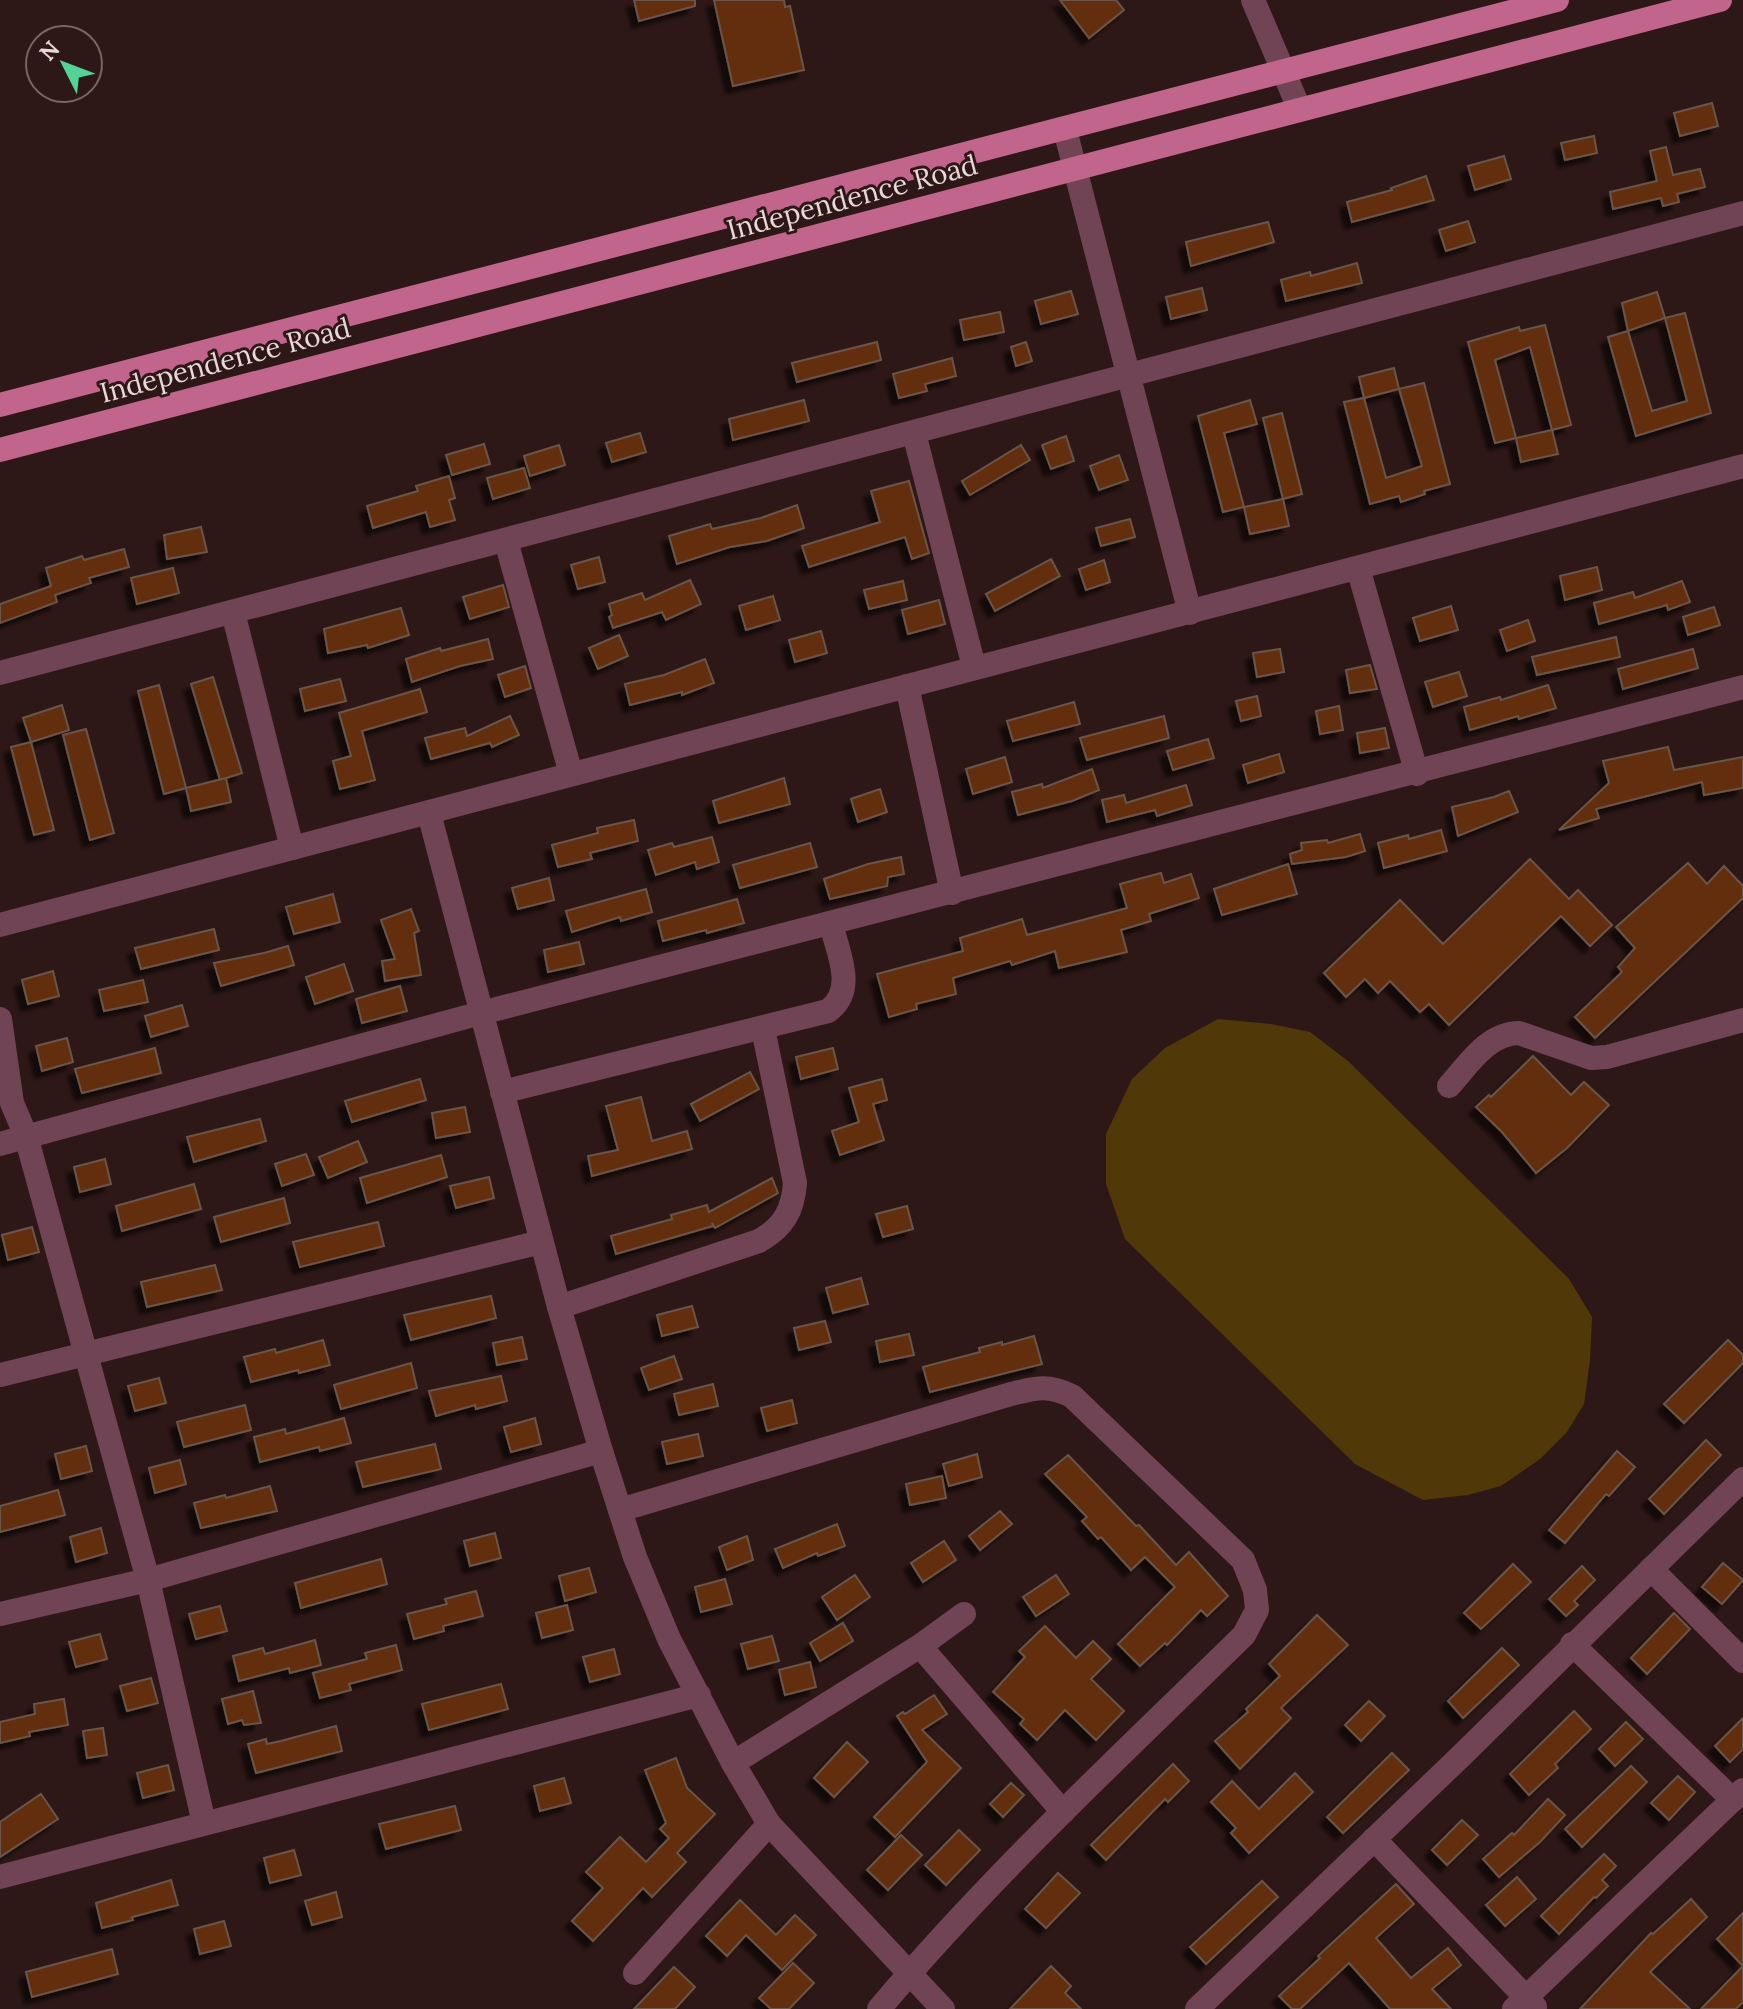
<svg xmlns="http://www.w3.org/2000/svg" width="1743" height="2009" font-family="Lora,serif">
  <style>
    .green { fill: #513809 }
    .building { fill: #622e0c; stroke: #6a5448; stroke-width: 2; filter: url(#shadow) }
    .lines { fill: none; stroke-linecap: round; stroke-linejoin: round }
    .minor { stroke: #704455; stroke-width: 24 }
    .major { stroke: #c1658c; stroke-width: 24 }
    .labels { text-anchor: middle; stroke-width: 6; stroke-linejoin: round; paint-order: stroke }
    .street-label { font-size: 28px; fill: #e8d8d7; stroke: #2e1817 }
  </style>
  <defs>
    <filter id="shadow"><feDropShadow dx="-7" dy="7" stdDeviation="2" flood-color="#0009"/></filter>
  </defs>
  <rect width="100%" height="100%" fill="#2e1817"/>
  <polygon class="green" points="1218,1019 1271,1024 1310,1032 1348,1061 1569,1279 1592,1317 1590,1360 1584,1404 1567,1432 1540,1459 1501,1486 1468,1495 1423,1500 1355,1464 1125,1239 1106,1184 1106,1134 1132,1079 1165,1048"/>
  <g class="building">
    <polygon points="634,0 695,0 695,6 639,21"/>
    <polygon points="714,0 784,0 785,7 790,6 804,70 733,86"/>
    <polygon points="1060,0 1116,0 1124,10 1089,38"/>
    <polygon points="1712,103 1718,126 1680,136 1674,113"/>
    <polygon points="1594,136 1597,153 1565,160 1561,143"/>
    <polygon points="1666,147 1673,175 1700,169 1705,187 1677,194 1679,202 1663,206 1661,198 1613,209 1610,192 1657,181 1650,151"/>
    <polygon points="1504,156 1511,179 1475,190 1468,166"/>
    <polygon points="1426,176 1434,200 1352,222 1347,202 1392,190 1391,188"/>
    <polygon points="1468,221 1475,242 1446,251 1439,230"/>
    <polygon points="1268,222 1274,242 1191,266 1186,242"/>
    <polygon points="1357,263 1362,283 1286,301 1281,280 1310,272 1311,276"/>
    <polygon points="1202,288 1207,310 1171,319 1166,297"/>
    <polygon points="1071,291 1078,314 1041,324 1035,301"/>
    <polygon points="1657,292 1665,318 1628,331 1622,303"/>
    <polygon points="1000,312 1004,332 964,340 960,320"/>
    <polygon points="1685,313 1711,413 1636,436 1608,337 1628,331 1652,411 1687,401 1665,318"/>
    <polygon points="1545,325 1571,425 1552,430 1530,347 1495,360 1516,438 1495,443 1468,342 1519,327 1520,331"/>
    <polygon points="877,342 881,360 797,382 792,363"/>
    <polygon points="1026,342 1032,361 1016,366 1011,347"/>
    <polygon points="952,358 956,376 925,384 927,391 899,398 893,374"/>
    <polygon points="1394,368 1399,389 1364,398 1359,377"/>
    <polygon points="1424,383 1450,484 1424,491 1425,494 1401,502 1399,496 1370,504 1344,402 1364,398 1386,478 1422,466 1399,389"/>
    <polygon points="804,400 809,421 733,440 729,419"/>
    <polygon points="1250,400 1257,424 1224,433 1244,507 1223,512 1198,416"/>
    <polygon points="1282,413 1302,494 1283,499 1263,418"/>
    <polygon points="1552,430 1558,454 1521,462 1516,438"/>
    <polygon points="640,433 646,452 612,462 606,443"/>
    <polygon points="1066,436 1074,461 1051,469 1042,445"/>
    <polygon points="484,444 490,464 452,475 446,455"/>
    <polygon points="559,445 565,465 530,476 524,456"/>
    <polygon points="1021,445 1030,460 970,495 962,481"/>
    <polygon points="1119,455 1128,480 1099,490 1090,466"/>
    <polygon points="524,468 530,488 493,499 487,478"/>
    <polygon points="449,476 455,498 449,500 455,520 430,527 426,512 373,528 367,506 418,491 416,486"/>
    <polygon points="909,481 929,553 912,559 905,537 809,567 802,546 880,522 871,491"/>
    <polygon points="1283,499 1289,526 1250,534 1244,507"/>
    <polygon points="797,505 804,528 767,541 730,547 677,564 669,536 710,524 712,529 761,518"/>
    <polygon points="1130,519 1135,537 1101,546 1096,528"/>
    <polygon points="201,527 207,552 167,559 164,535"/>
    <polygon points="124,549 129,567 89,578 91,583 55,595 57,602 0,623 0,604 51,586 46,568 82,556 84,560"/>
    <polygon points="599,557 605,582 578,589 571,565"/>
    <polygon points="1051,559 1060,576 995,611 986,594"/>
    <polygon points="1104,560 1110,582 1086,590 1079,569"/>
    <polygon points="1597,567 1602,590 1565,600 1560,576"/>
    <polygon points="173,568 179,593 137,604 131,578"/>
    <polygon points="690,580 701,604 666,620 662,612 613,628 609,617 612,615 609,604 642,593 645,600"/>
    <polygon points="903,581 907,600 869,609 864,590"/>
    <polygon points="1682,581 1690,602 1668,610 1667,605 1599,624 1594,603 1633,592 1635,598"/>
    <polygon points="503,585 509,607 470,619 463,597"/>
    <polygon points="773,596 780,620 746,630 739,606"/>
    <polygon points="939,600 945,624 908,634 902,610"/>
    <polygon points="1451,606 1458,630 1420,641 1413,618"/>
    <polygon points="1714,607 1720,625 1688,635 1683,617"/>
    <polygon points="401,608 409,635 368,648 367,645 328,653 324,629"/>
    <polygon points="1528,620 1535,641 1507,651 1500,630"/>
    <polygon points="821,631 827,653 795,662 789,640"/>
    <polygon points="619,635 628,656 598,669 589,648"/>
    <polygon points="1616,637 1620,657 1537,675 1532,657"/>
    <polygon points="488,639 493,659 460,666 412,682 406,659 440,648 441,651"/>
    <polygon points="1280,649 1284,672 1257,677 1253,653"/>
    <polygon points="1693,649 1698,668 1623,689 1618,669"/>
    <polygon points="705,659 714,683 682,695 682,692 630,705 625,684 664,675"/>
    <polygon points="1370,665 1377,689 1350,693 1346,670"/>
    <polygon points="525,666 531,688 505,697 498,675"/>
    <polygon points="1459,672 1467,696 1433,707 1425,682"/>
    <polygon points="213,677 242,773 220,780 191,684"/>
    <polygon points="340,679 346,701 305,711 300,689"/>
    <polygon points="159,685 186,788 164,794 138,691"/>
    <polygon points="1548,685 1556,708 1519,719 1518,716 1470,730 1464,707 1500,697 1501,700"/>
    <polygon points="420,689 427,712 362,731 375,780 340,789 333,761 351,756 339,713"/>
    <polygon points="1257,696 1261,716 1241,721 1236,701"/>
    <polygon points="1074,702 1080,724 1013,741 1007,721"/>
    <polygon points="62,705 69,730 31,742 23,718"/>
    <polygon points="1339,706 1343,730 1320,734 1316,711"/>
    <polygon points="510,716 519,735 492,747 490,743 431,759 425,738 465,728 467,736"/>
    <polygon points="1164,716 1169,738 1087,760 1080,738"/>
    <polygon points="1385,728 1389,748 1360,753 1357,733"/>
    <polygon points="86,729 114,833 90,840 63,735"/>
    <polygon points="1208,739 1214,758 1173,770 1167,751"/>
    <polygon points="31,742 54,830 34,835 11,747"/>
    <polygon points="1668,747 1674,770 1743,757 1743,788 1704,795 1702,782 1596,809 1599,818 1559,830 1609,783 1603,761"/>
    <polygon points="1279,754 1284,772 1248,783 1243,765"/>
    <polygon points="1005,757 1012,782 973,794 966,769"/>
    <polygon points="1092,769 1099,790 1072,801 1018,815 1012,792 1042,784 1043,788"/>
    <polygon points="226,778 231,802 191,811 186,788"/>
    <polygon points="784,778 790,804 719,823 713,801"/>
    <polygon points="1186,785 1192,805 1157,816 1155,810 1107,822 1102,800 1124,795 1126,803"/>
    <polygon points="880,789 887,812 858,822 851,799"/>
    <polygon points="1509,791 1518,812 1458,836 1452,807 1494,797"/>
    <polygon points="634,820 638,841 590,853 592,859 558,867 552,845 598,833 597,828"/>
    <polygon points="1441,830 1447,851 1384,868 1378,843 1408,835 1409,839"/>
    <polygon points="1360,834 1365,851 1346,857 1292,864 1290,854 1302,850 1301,843 1327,840 1328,843"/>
    <polygon points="712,837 719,862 697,869 695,862 656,875 648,850 672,843 674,847"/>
    <polygon points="810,843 817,867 740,888 733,865"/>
    <polygon points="901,857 904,874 888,877 887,886 830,899 824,879 868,864"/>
    <polygon points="1530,859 1569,899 1578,890 1612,925 1590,946 1561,916 1449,1025 1429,1004 1420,1012 1390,981 1378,993 1365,979 1346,997 1324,973 1400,900 1443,944"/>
    <polygon points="1688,863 1707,884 1724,866 1743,886 1743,898 1595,1038 1575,1017 1622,972 1618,967 1635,948 1616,927"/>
    <polygon points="1288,864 1297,894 1222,915 1214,889"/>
    <polygon points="1161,873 1164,883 1191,874 1199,898 1149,914 1151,921 1121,930 1127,952 1059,968 1055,951 1012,965 1010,961 953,978 956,994 916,1004 917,1009 889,1017 877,974 963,951 960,938 1022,919 1027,935 1127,908 1120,884"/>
    <polygon points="549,878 554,900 518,909 512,888"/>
    <polygon points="646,889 652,912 621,921 620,917 572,932 566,911"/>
    <polygon points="333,894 340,922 294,934 286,907"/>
    <polygon points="737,899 744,923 707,933 706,930 663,941 658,921"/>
    <polygon points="411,909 419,931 414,933 421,975 385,981 382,961 395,959 381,920"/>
    <polygon points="214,929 219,950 141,969 135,948"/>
    <polygon points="579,942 584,964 548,972 544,950"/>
    <polygon points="288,946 294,965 221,986 214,963 264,953"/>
    <polygon points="344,964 353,991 315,1004 306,977"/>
    <polygon points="53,971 59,996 28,1004 22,980"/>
    <polygon points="143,980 148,1002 104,1011 99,990"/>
    <polygon points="400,986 407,1011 362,1023 356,999"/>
    <polygon points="182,1005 188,1026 151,1037 145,1016"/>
    <polygon points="67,1038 73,1062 42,1071 36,1046"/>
    <polygon points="155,1048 161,1073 82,1093 75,1069"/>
    <polygon points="833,1048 838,1069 801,1079 796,1057"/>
    <polygon points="1533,1056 1571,1095 1584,1082 1609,1105 1567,1148 1536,1173 1502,1132 1476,1107 1489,1095 1491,1097"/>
    <polygon points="750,1072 759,1089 700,1121 691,1104"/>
    <polygon points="420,1079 426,1100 352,1122 345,1101"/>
    <polygon points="882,1079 887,1100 873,1104 884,1140 840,1155 832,1131 859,1122 849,1088"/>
    <polygon points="641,1097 652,1141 687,1131 692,1149 592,1176 588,1156 618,1150 606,1106"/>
    <polygon points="465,1107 470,1132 436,1138 432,1113"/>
    <polygon points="260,1119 266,1141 194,1162 187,1137"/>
    <polygon points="358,1141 367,1162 328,1178 319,1157"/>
    <polygon points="306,1154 314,1175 282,1186 275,1164"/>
    <polygon points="441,1155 447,1177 367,1203 360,1178"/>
    <polygon points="105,1159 111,1184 80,1192 74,1167"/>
    <polygon points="489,1177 494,1198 456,1208 450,1186"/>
    <polygon points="772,1178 778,1193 715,1228 712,1223 713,1226 616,1254 611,1236 672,1219 671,1215 707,1205 709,1212"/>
    <polygon points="194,1184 201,1209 122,1231 116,1206"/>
    <polygon points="284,1198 290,1223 221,1242 214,1217"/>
    <polygon points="907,1206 913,1229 883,1237 876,1214"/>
    <polygon points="378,1222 384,1246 300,1267 293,1242"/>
    <polygon points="32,1227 39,1252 8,1260 2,1235"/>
    <polygon points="215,1265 222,1290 147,1307 141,1282"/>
    <polygon points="861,1278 868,1304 833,1313 826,1288"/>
    <polygon points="491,1296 496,1318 411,1340 404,1315"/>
    <polygon points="692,1306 698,1327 662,1336 657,1315"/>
    <polygon points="825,1321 831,1342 799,1350 794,1328"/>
    <polygon points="909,1334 914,1355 880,1362 876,1341"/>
    <polygon points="1034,1336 1042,1364 930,1392 923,1367 980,1352 979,1348 1002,1342 1002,1345"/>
    <polygon points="522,1337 527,1359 497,1365 493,1343"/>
    <polygon points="323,1340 330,1365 299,1373 298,1370 251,1382 244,1357 275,1349 276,1353"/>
    <polygon points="1728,1340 1743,1355 1743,1363 1684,1423 1664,1404"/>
    <polygon points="674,1356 682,1379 649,1390 641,1368"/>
    <polygon points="411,1363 417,1388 341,1409 334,1385"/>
    <polygon points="501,1376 507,1401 476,1409 475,1405 436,1416 429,1391"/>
    <polygon points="159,1378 166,1403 135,1411 128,1386"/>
    <polygon points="713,1384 718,1406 679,1415 674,1394"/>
    <polygon points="792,1400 797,1423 767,1431 761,1408"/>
    <polygon points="245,1405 251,1430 184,1447 177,1422"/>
    <polygon points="344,1418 351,1443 320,1451 319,1447 260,1462 254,1437 285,1429 286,1434"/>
    <polygon points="535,1418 541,1444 511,1452 504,1427"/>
    <polygon points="698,1434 703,1456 667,1464 662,1442"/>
    <polygon points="1706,1440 1721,1455 1664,1514 1649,1499"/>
    <polygon points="435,1444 441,1469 363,1487 356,1462"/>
    <polygon points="86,1446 92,1471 61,1479 55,1454"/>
    <polygon points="1617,1451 1635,1467 1609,1496 1606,1494 1565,1543 1549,1530"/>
    <polygon points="977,1454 982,1477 949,1486 943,1464"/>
    <polygon points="1068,1455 1136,1526 1139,1525 1176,1565 1189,1552 1228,1596 1207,1616 1201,1610 1167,1645 1165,1643 1140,1666 1118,1644 1175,1587 1145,1557 1131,1570 1101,1537 1098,1539 1082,1521 1087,1517 1045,1474"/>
    <polygon points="180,1460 186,1484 155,1493 149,1468"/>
    <polygon points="942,1476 946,1498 910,1505 906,1484"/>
    <polygon points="270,1486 277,1511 201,1528 194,1503 225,1495 226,1498"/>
    <polygon points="58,1490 65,1515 0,1532 0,1506"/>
    <polygon points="1000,1511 1012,1524 980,1550 969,1536"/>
    <polygon points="837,1524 845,1546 818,1556 817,1553 783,1568 775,1549"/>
    <polygon points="101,1528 107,1553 76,1562 70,1537"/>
    <polygon points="495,1533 501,1558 470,1566 464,1541"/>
    <polygon points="747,1536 753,1560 727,1570 719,1547"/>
    <polygon points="944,1541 956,1560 923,1582 911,1563"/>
    <polygon points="381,1559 387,1584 301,1608 295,1583"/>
    <polygon points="1723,1563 1743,1580 1722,1604 1702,1587"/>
    <polygon points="1513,1564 1531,1582 1481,1629 1464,1613"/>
    <polygon points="1582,1566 1595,1580 1574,1601 1578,1605 1566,1616 1549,1599"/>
    <polygon points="589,1568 596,1592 565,1601 559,1576"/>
    <polygon points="855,1575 870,1597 837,1620 822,1597"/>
    <polygon points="1056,1575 1069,1594 1036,1616 1023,1597"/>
    <polygon points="725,1579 732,1604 701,1612 695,1587"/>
    <polygon points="476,1591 483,1616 443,1626 444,1631 414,1639 407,1614 447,1604 445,1599"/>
    <polygon points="567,1605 573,1630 542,1638 536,1613"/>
    <polygon points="220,1606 227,1631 196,1639 189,1614"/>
    <polygon points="1674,1613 1690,1629 1647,1674 1631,1658"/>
    <polygon points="1317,1615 1348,1645 1281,1708 1291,1718 1240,1769 1215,1741 1248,1712 1246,1709 1280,1676 1269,1664"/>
    <polygon points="843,1623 853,1641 820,1661 810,1643"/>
    <polygon points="1045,1626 1076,1658 1093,1641 1111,1659 1091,1679 1124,1711 1096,1740 1065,1710 1037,1740 1020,1724 1024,1719 993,1692 1025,1657 1019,1651"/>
    <polygon points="100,1634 107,1659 76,1667 69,1642"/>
    <polygon points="772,1636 779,1661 748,1669 741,1644"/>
    <polygon points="315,1640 321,1665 290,1673 289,1668 239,1681 233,1656 263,1648 265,1654"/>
    <polygon points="396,1645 402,1670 349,1684 351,1690 320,1698 313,1673 367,1659 365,1653"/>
    <polygon points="1502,1648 1519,1665 1463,1718 1448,1701"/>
    <polygon points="614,1649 620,1674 590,1682 583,1657"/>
    <polygon points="810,1662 816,1687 785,1695 779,1670"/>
    <polygon points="151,1678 158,1703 127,1711 120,1686"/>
    <polygon points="501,1684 508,1709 429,1730 422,1704"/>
    <polygon points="253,1691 261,1723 244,1725 242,1720 228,1724 222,1699"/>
    <polygon points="934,1695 947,1714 922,1730 961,1768 895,1837 874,1817 927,1762 897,1716 903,1712 905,1714"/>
    <polygon points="64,1699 68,1725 29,1732 30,1736 0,1743 0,1722 35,1714 34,1704"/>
    <polygon points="1369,1701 1385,1716 1361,1741 1345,1725"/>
    <polygon points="1574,1711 1591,1729 1555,1764 1558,1768 1529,1795 1510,1774"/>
    <polygon points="1743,1718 1743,1749 1730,1762 1715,1746"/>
    <polygon points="1626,1722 1643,1739 1615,1766 1599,1749"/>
    <polygon points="336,1726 342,1751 256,1773 248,1744 266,1739 267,1744 281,1741"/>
    <polygon points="103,1728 107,1755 87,1758 83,1731"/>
    <polygon points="847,1742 868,1762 834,1797 814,1778"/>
    <polygon points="1392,1753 1409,1770 1343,1833 1327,1817"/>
    <polygon points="676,1758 687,1788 715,1814 677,1853 686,1862 652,1897 643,1888 593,1941 572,1921 603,1888 586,1872 620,1837 646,1862 669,1838 660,1829 666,1823 645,1770"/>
    <polygon points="1173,1764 1189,1781 1168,1802 1165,1799 1106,1860 1091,1845"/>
    <polygon points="168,1765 174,1790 143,1798 137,1773"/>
    <polygon points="1631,1766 1647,1782 1582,1847 1565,1829"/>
    <polygon points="1295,1773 1313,1792 1249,1853 1231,1833 1236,1828 1211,1802 1232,1781 1259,1809"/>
    <polygon points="1678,1776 1695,1792 1669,1820 1651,1803"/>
    <polygon points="564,1778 571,1803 540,1811 534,1786"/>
    <polygon points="1011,1783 1024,1795 1003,1817 990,1804"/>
    <polygon points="41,1794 58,1819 0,1857 0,1822"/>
    <polygon points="1548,1799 1565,1815 1540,1842 1499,1877 1483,1859 1512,1833 1514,1835"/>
    <polygon points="455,1806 461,1830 386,1849 379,1824"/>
    <polygon points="1462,1820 1478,1835 1447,1865 1432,1850"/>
    <polygon points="959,1830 980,1850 946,1885 925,1865"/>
    <polygon points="901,1835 922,1855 888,1890 867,1870"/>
    <polygon points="294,1850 301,1875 270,1883 264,1858"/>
    <polygon points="1604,1854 1616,1866 1602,1880 1608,1886 1596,1898 1594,1897 1559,1934 1541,1916"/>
    <polygon points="1058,1873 1080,1893 1046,1928 1025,1909"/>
    <polygon points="1517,1877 1536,1899 1505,1926 1486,1905"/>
    <polygon points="171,1880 178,1905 132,1917 133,1920 102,1928 96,1903"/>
    <polygon points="1262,1881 1278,1897 1206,1964 1190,1947"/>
    <polygon points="1396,1884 1414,1904 1376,1938 1411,1978 1448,1948 1461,1965 1432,1989 1451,2009 1390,2009 1349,1963 1300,2009 1292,2009 1279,1996 1320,1958 1318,1956"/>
    <polygon points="336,1892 342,1917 312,1925 305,1901"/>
    <polygon points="1691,1899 1707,1917 1650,1972 1690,2009 1580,2009 1651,1933 1653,1934"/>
    <polygon points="740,1900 776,1935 795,1915 816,1935 782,1970 746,1935 727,1956 706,1936"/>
    <polygon points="1743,1913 1743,2002 1736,2009 1701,2009 1743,1966 1717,1939"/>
    <polygon points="224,1921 231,1946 200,1954 194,1929"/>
    <polygon points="112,1949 118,1974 32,1997 26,1972"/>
    <polygon points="793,1963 814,1983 789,2009 771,2009 759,1998"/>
    <polygon points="1051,1966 1071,1986 1065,1993 1081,2009 1010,2009"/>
    <polygon points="674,1967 695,1987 675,2009 634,2009"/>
  </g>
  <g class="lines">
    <g class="minor">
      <polyline points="1253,0 1299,108"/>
      <polyline points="1065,130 1190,613"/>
      <polyline points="914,433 974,667"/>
      <polyline points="506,541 571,774"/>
      <polyline points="1358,568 1417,774"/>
      <polyline points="233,612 292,848"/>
      <polyline points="0,673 1743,213"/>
      <polyline points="907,686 952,893"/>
      <polyline points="429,813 559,1307 601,1451 635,1557 669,1639 733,1763 769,1824 943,2009"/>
      <polyline points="0,925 1743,466"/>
      <polyline points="0,1019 12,1103 26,1136 148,1580 204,1823"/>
      <path d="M1449,1086c19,-21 39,-53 70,-53l72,25 16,-1 136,-37"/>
      <path d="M502,1092l326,-81c29,-21 10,-58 3,-87"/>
      <polyline points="0,1144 481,1013 1743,687"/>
      <path d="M559,1307l200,-66c25,-14 34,-31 36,-58l-32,-154"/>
      <polyline points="0,1375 541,1242"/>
      <path d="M620,1510l391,-116c25,-6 36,-10 61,2l171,164 12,30 2,20 -13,25c-124,121 -253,241 -365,374"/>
      <polyline points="1651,1569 1743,1661"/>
      <polyline points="0,1614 148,1580 601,1451"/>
      <polyline points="1572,1644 1733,1800"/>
      <polyline points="920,1646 1063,1812"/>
      <polyline points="733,1763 920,1646 964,1614"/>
      <polyline points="1374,1839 1535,2007"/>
      <polyline points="0,1877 699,1695"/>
      <polyline points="635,1973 769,1824"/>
      <polyline points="1197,2009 1460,1757 1743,1479"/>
      <polyline points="1514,2009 1743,1790"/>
    </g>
    <g class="major">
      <polyline points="0,405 1557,0"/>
      <polyline points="0,450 1720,0"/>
    </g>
  </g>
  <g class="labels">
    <g class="street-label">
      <text transform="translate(852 197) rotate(-15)" y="10">Independence Road</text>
      <text transform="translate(225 360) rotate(-15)" y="10">Independence Road</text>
    </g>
  </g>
  <g transform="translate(64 64) rotate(312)"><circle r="38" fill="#2e1817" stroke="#786564" stroke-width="2"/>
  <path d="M0-6L14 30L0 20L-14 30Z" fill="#53d396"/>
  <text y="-12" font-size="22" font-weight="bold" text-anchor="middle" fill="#e8d8d7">N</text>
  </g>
</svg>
